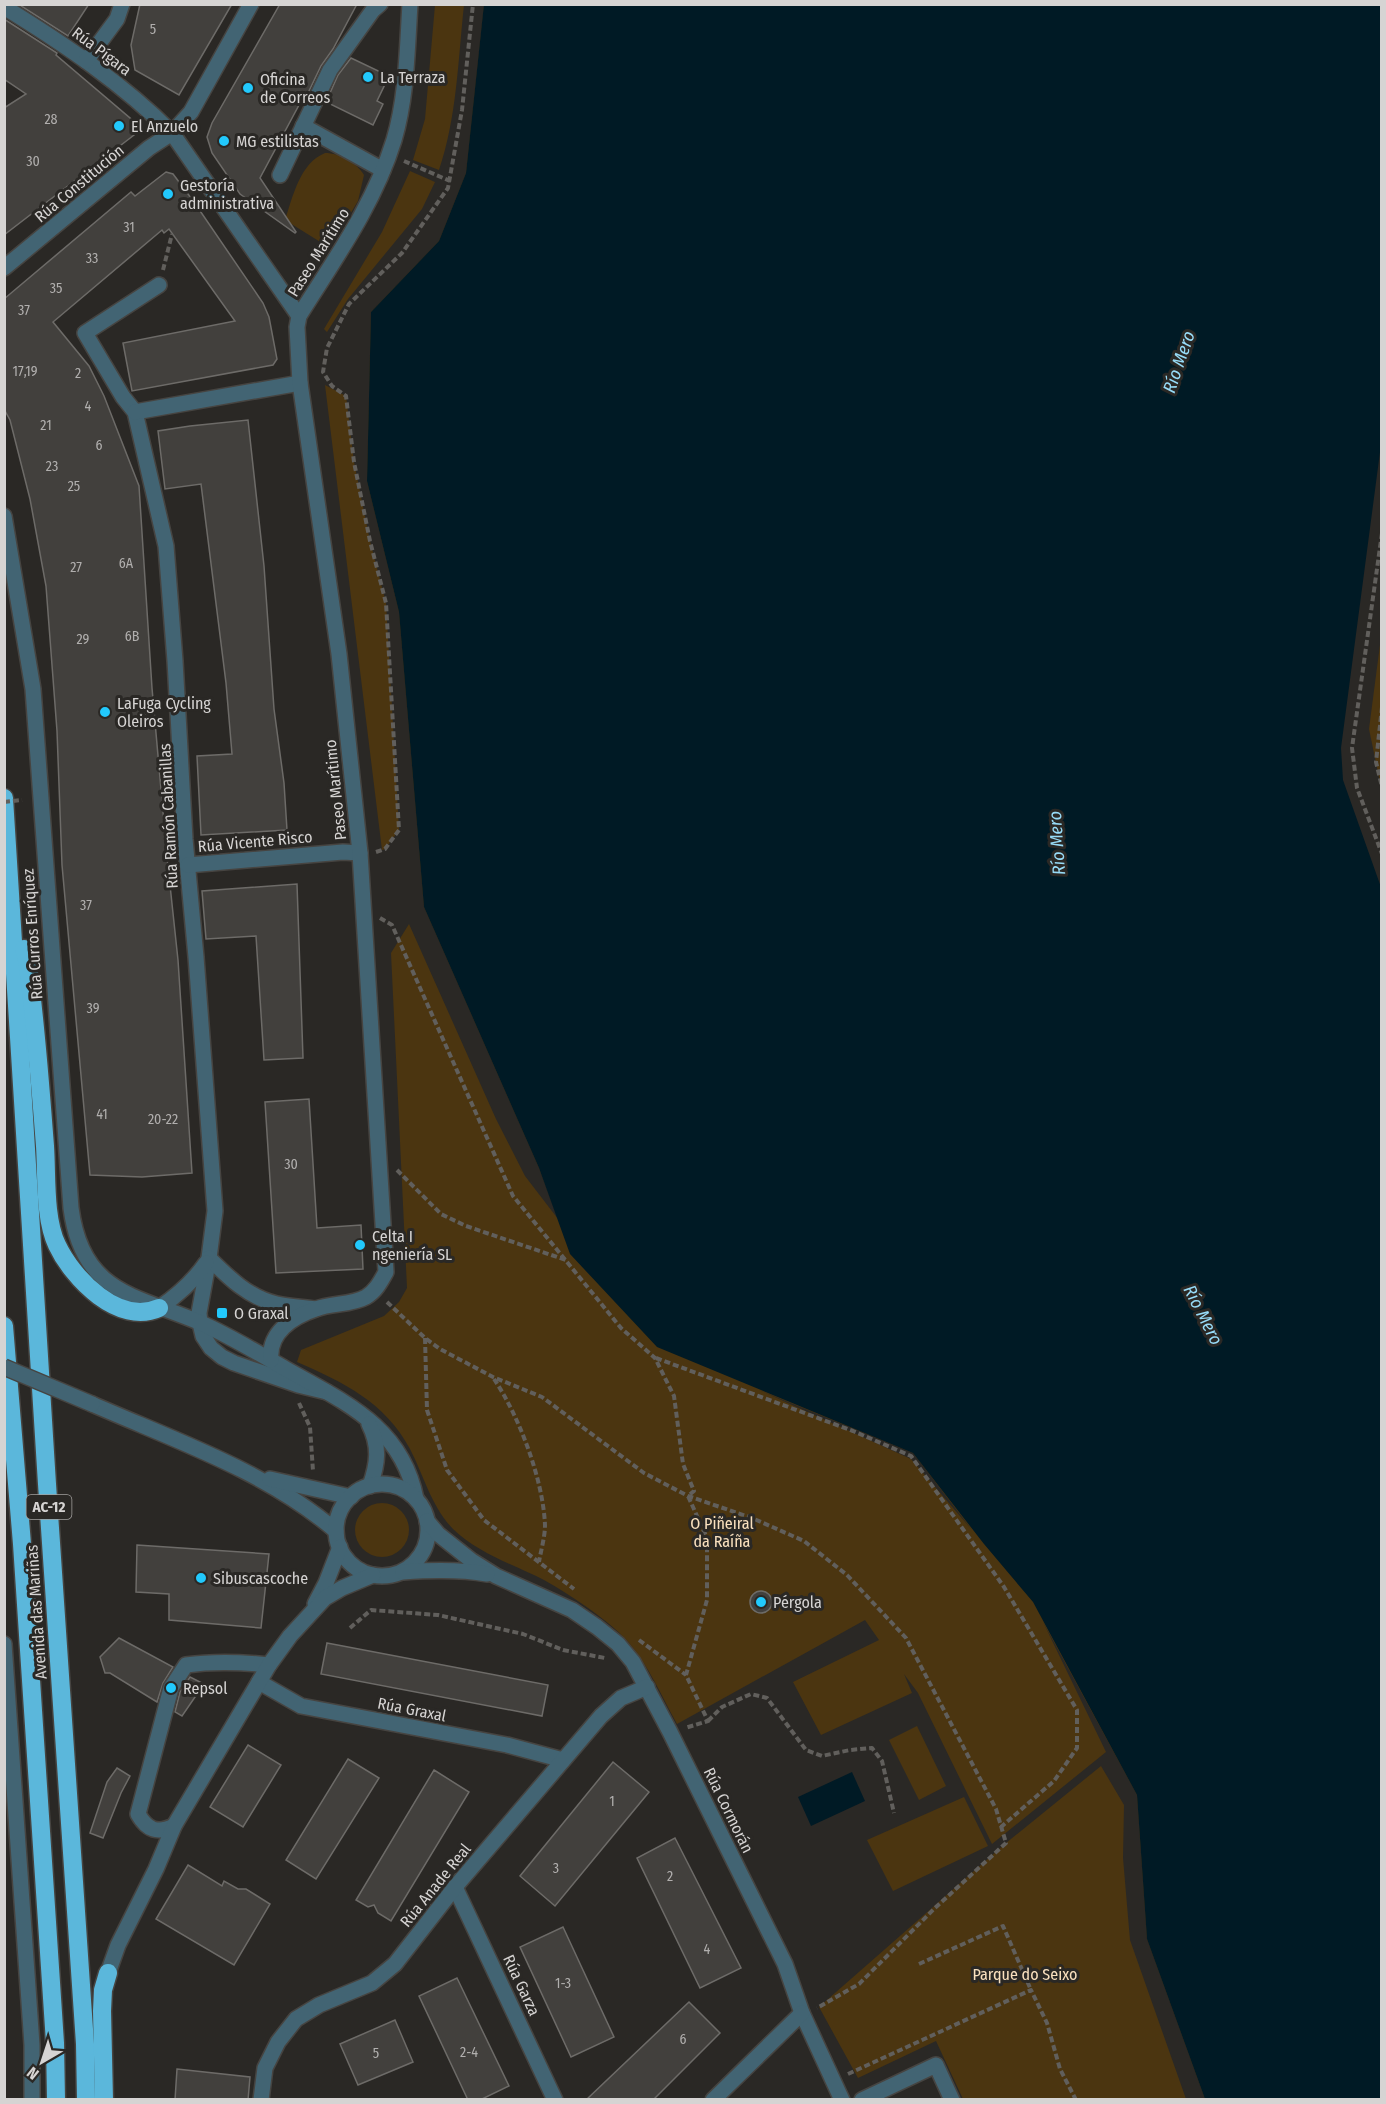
<svg xmlns="http://www.w3.org/2000/svg" width="1386" height="2104" font-family="'Fira Sans Condensed',sans-serif">
  <style>
    .green { fill: #4b3510; fill-rule: evenodd }
    .water { fill: #001a25 }
    .building { fill: #42403d; stroke: #6d6b68; stroke-width: 1.5 }
    .lines { fill: none; stroke-linecap: round; stroke-linejoin: round }
    .minor-casing { stroke: #464441; stroke-width: 18 }
    .highway-casing { stroke: #464441; stroke-width: 21 }
    .path { stroke: #615f5c; stroke-width: 4; stroke-dasharray: 6 3; stroke-linecap: butt }
    .minor { stroke: #426473; stroke-width: 15 }
    .highway { stroke: #5bb7db; stroke-width: 18 }
    .minor-bridge-casing { stroke: #464441; stroke-width: 18; stroke-linecap: butt }
    .path-bridge { stroke: #615f5c; stroke-width: 4; stroke-dasharray: 6 3; stroke-linecap: butt }
    .minor-bridge { stroke: #426473; stroke-width: 15 }
    .poi-dot { fill: #22c9fd; stroke: #2a2825; stroke-width: 2 }
    .labels { text-anchor: middle; stroke-width: 6; stroke-linejoin: round; paint-order: stroke }
    .number-label { font-size: 14px; fill: #b1afae }
    .shield { fill: #2a2825; stroke: #a2a09f; stroke-width: 1.5 }
    .shield-label { font-size: 15px; font-weight: bold; fill: #d6d4d3 }
    .street-label { font-size: 16px; fill: #d6d4d3; stroke: #2a2825 }
    .poi-label { font-size: 16px; fill: #d6d4d3; stroke: #2a2825; text-anchor: start }
    .park-label { font-size: 16px; fill: #f9e0be; stroke: #2a2825 }
    .water-label { font-size: 18px; font-style: italic; fill: #97dbf7; stroke: #2a2825 }
  </style>
  <rect width="100%" height="100%" fill="#2a2825"/>
  <g class="green">
    <path d="M435,5h29c-6,55 -7,112 -25,165l-26,-10 12,-41z"/>
    <path d="M484,5l897,2094h-176l-58,-160 -10,-144 -94,-173 63,130 -114,92 -74,-151 -14,-19 8,19 -91,42 -28,-53 86,-42 -14,-20 -188,104c-15,-27 -28,-58 -49,-82 -19,-22 -59,-48 -84,-62 -31,-16 -65,-26 -91,-51 -22,-23 -29,-53 -43,-80 -25,-47 -67,-67 -113,-87l4,-12 83,-34 15,-14 8,-14 -16,-335 18,-29 87,195 29,57 33,43 -19,-51 -115,-261 -25,-295 -32,-131 4,-169 68,-71 27,-68zM759,1390l154,63 59,77 -61,-71z"/>
    <path d="M325,153c15,0 31,9 39,22l-6,26 -28,47 -45,-28c8,-24 15,-57 40,-67z"/>
    <polygon points="410,171 435,182 422,209 348,299 327,332 324,329 382,232"/>
    <polygon points="325,385 346,396 354,462 370,541 386,603 399,830 385,849 382,850"/>
    <polygon points="1381,637 1382,787 1381,787 1369,729"/>
    <circle cx="382" cy="1530" r="27"/>
    <polygon points="917,1726 946,1786 919,1800 889,1740"/>
    <polygon points="1101,1766 1124,1805 1123,1858 1130,1940 1186,2099 963,2099 936,2041 858,2078 819,2007 1006,1843"/>
    <polygon points="964,1797 988,1846 893,1891 867,1840"/>
  </g>
  <g class="water">
    <polygon points="484,4 1381,5 1382,437 1341,748 1343,780 1382,890 1381,2099 1205,2099 1147,1939 1137,1795 1033,1602 984,1544 913,1453 657,1347 570,1254 539,1168 424,907 399,612 367,481 371,312 439,241 466,173"/>
    <polygon points="852,1772 865,1801 811,1826 798,1797"/>
  </g>
  <g class="building">
    <polygon points="18,4 89,4 68,36"/>
    <polygon points="140,4 232,4 179,95 135,70 131,45"/>
    <polygon points="280,4 357,4 333,49 321,66 308,93 306,92 260,178 296,232 295,233 240,194 212,153 207,137 212,123"/>
    <polygon points="4,19 57,53 56,55 137,124 138,132 4,235 4,108 26,94 4,79"/>
    <polygon points="351,58 389,76 377,101 383,104 373,125 326,102 338,75"/>
    <polygon points="166,172 173,174 194,202 263,303 269,317 277,359 273,365 132,391 123,343 235,321 169,229 164,233 162,230 53,322 89,366 104,396 139,486 152,688 167,857 178,960 192,1173 142,1177 90,1175 62,865 57,731 46,586 30,499 10,420 4,409 4,299 131,192 135,196"/>
    <polygon points="248,420 264,566 274,709 284,783 287,830 201,835 197,756 232,754 226,683 201,484 165,489 158,431 190,426"/>
    <polygon points="297,884 303,1058 264,1060 256,936 206,939 202,891"/>
    <polygon points="309,1099 317,1228 361,1225 363,1269 276,1273 265,1102"/>
    <polygon points="137,1545 269,1554 261,1628 169,1620 169,1594 136,1592"/>
    <circle cx="761" cy="1602" r="11"/>
    <polygon points="119,1638 173,1667 163,1683 157,1702 110,1673 105,1673 100,1657"/>
    <polygon points="327,1643 548,1685 542,1716 321,1674"/>
    <polygon points="190,1677 204,1684 182,1716 175,1712 180,1692"/>
    <polygon points="248,1745 281,1765 243,1827 210,1807"/>
    <polygon points="348,1759 379,1778 316,1879 286,1860"/>
    <polygon points="613,1762 649,1792 555,1906 520,1876"/>
    <polygon points="117,1768 130,1776 121,1793 103,1838 90,1833 107,1782"/>
    <polygon points="434,1770 469,1792 391,1921 378,1913 374,1905 368,1907 356,1900"/>
    <polygon points="675,1838 741,1968 700,1988 637,1858"/>
    <polygon points="188,1865 222,1886 224,1881 238,1889 246,1889 270,1904 234,1965 156,1919"/>
    <polygon points="563,1927 614,2037 571,2057 520,1947"/>
    <polygon points="457,1978 509,2086 480,2100 468,2100 419,1996"/>
    <polygon points="689,2002 720,2033 653,2100 586,2100"/>
    <polygon points="395,2020 413,2062 358,2085 340,2044"/>
    <polygon points="177,2069 250,2077 248,2100 175,2100"/>
  </g>
  <g class="lines">
    <defs>
      <g id="minor">
        <path d="M4,7c60,37 118,76 168,126l127,183"/>
        <polyline points="86,61 117,19 122,4"/>
        <polyline points="303,126 383,170"/>
        <polyline points="280,175 330,70 373,10 380,4"/>
        <polyline points="4,268 149,148 172,133 191,112 251,4"/>
        <polyline points="159,285 85,333 123,397 135,412 166,546 175,661 185,839 196,957 215,1211 209,1258 199,1313 200,1323 203,1336 211,1348 222,1357 234,1363 298,1385 327,1392"/>
        <polyline points="135,412 300,383"/>
        <path d="M4,516l29,173 38,519c11,86 65,87 130,115 29,13 57,30 85,46 58,33 116,57 130,130"/>
        <polyline points="188,865 343,852 360,853"/>
        <path d="M209,1258c19,19 40,40 68,46 12,3 25,3 38,5"/>
        <path d="M159,1308c19,-13 34,-26 47,-45"/>
        <path d="M271,1360c-3,-27 21,-43 45,-51 15,-6 36,-4 50,-12 10,-6 15,-16 20,-25l-26,-419 -21,-199 -39,-271 -3,-56 2,-11c35,-56 75,-111 95,-176 13,-44 13,-90 16,-136"/>
        <path d="M92,1404c84,37 174,67 244,127"/>
        <path d="M369,1424c11,22 9,39 1,62"/>
        <polyline points="270,1479 351,1497"/>
        <circle cx="382" cy="1530" r="46"/>
        <polyline points="427,1521 438,1534 472,1561 496,1576 572,1610 597,1627 618,1644 633,1662 670,1732 785,1964 802,2013 842,2100"/>
        <path d="M403,1572c28,-2 56,-3 84,2"/>
        <polyline points="315,1604 326,1583 340,1547"/>
        <polyline points="4,1644 32,2045 32,2100"/>
        <polyline points="259,1682 301,1706 507,1745 563,1760"/>
        <path d="M174,1826c-17,8 -27,4 -36,-12l33,-126 15,-23c28,-4 55,-3 83,0"/>
        <polyline points="455,1887 555,2100"/>
        <polyline points="108,1973 118,1945 156,1869 174,1826 269,1665 290,1636 325,1598 342,1588 373,1575"/>
        <polyline points="261,2100 265,2068 278,2042 296,2019 319,2005 372,1983 395,1964 455,1887 601,1716 621,1698 647,1687"/>
        <polyline points="713,2100 802,2013"/>
        <polyline points="862,2100 936,2065 952,2100"/>
      </g>
      <g id="highway">
        <polyline points="4,798 47,1484 85,2044 86,2100"/>
        <path d="M24,949l3,11c9,62 13,123 18,186 2,29 -1,72 12,99 16,34 62,81 102,63"/>
        <polyline points="4,1326 22,1544 55,2043 56,2100"/>
        <polyline points="104,2100 102,2011 103,1990 108,1973"/>
      </g>
    </defs>
    <use href="#minor" class="minor-casing"/>
    <use href="#highway" class="highway-casing"/>
    <g class="path">
      <polyline points="404,161 450,181"/>
      <polyline points="163,270 172,234"/>
      <polyline points="1382,533 1352,748 1357,788 1382,854"/>
      <polyline points="1382,707 1376,762 1382,787"/>
      <polyline points="376,852 385,849 399,830 386,603 370,541 354,462 346,396 332,386 323,372 327,348 349,304 402,253 448,188 462,110 473,4"/>
      <polyline points="380,918 392,925 513,1196 621,1328 655,1358 674,1396 683,1464 694,1491 688,1496 707,1538 707,1600 686,1675 708,1721 685,1728"/>
      <polyline points="397,1170 441,1214 466,1226 566,1260"/>
      <polyline points="387,1302 425,1338 440,1349 493,1377 542,1397 644,1473 688,1496 752,1518 804,1541 847,1575 906,1638 996,1809 1006,1843 935,1908 859,1984 817,2008"/>
      <polyline points="425,1338 427,1410 447,1470 484,1520 574,1589"/>
      <polyline points="656,1358 853,1431 911,1456 1004,1587 1077,1710 1077,1748 1054,1781 1001,1827"/>
      <path d="M494,1379c25,37 49,100 51,146 0,12 -4,25 -6,37"/>
      <polyline points="299,1403 310,1427 313,1471"/>
      <polyline points="350,1628 371,1610 438,1615 523,1634 563,1650 605,1658"/>
      <polyline points="639,1640 686,1675"/>
      <polyline points="708,1721 722,1707 751,1694 767,1698 806,1750 822,1756 850,1750 872,1748 882,1761 894,1813"/>
      <polyline points="919,1964 1003,1926 1031,1990"/>
      <polyline points="848,2074 1031,1990 1047,2023 1060,2069 1076,2100"/>
    </g>
    <use href="#minor" class="minor"/>
    <use href="#highway" class="highway"/>
    <defs>
      <polyline id="minor-bridge" points="4,1367 92,1404"/>
    </defs>
    <use href="#minor-bridge" class="minor-bridge-casing"/>
    <polyline class="path-bridge" points="4,802 22,800"/>
    <use href="#minor-bridge" class="minor-bridge"/>
  </g>
  <g class="poi-dot">
    <circle cx="368" cy="77" r="6"/>
    <circle cx="248" cy="88" r="6"/>
    <circle cx="119" cy="126" r="6"/>
    <circle cx="224" cy="141" r="6"/>
    <circle cx="168" cy="194" r="6"/>
    <circle cx="105" cy="712" r="6"/>
    <circle cx="360" cy="1245" r="6"/>
    <rect x="216" y="1307" width="12" height="12" rx="3"/>
    <circle cx="201" cy="1578" r="6"/>
    <circle cx="761" cy="1602" r="6"/>
    <circle cx="171" cy="1688" r="6"/>
  </g>
  <g class="labels">
    <g class="number-label">
      <text x="153" y="34">5</text>
      <text x="51" y="124">28</text>
      <text x="33" y="166">30</text>
      <text x="129" y="232">31</text>
      <text x="92" y="263">33</text>
      <text x="56" y="293">35</text>
      <text x="24" y="315">37</text>
      <text x="25" y="376">17,19</text>
      <text x="78" y="378">2</text>
      <text x="88" y="411">4</text>
      <text x="46" y="430">21</text>
      <text x="99" y="450">6</text>
      <text x="52" y="471">23</text>
      <text x="74" y="491">25</text>
      <text x="126" y="568">6A</text>
      <text x="76" y="572">27</text>
      <text x="132" y="641">6B</text>
      <text x="83" y="644">29</text>
      <text x="86" y="910">37</text>
      <text x="93" y="1013">39</text>
      <text x="102" y="1119">41</text>
      <text x="163" y="1124">20-22</text>
      <text x="291" y="1169">30</text>
      <text x="612" y="1806">1</text>
      <text x="556" y="1873">3</text>
      <text x="670" y="1881">2</text>
      <text x="707" y="1954">4</text>
      <text x="563" y="1988">1-3</text>
      <text x="683" y="2044">6</text>
      <text x="469" y="2057">2-4</text>
      <text x="376" y="2058">5</text>
    </g>
    <rect class="shield" x="26.5" y="1495" width="45" height="24" rx="4.5"/>
    <g class="shield-label">
      <text x="49" y="1512">AC-12</text>
    </g>
    <g class="street-label">
      <text transform="translate(102 51) rotate(37)" y="6">Rúa Pígara</text>
      <text transform="translate(79 183) rotate(-40)" y="6">Rúa Constitución</text>
      <text transform="translate(318 252) rotate(-58)" y="6">Paseo Marítimo</text>
      <text transform="translate(335 790) rotate(-96)" y="6">Paseo Marítimo</text>
      <text transform="translate(168 816) rotate(-93)" y="6">Rúa Ramón Cabanillas</text>
      <text transform="translate(255 841) rotate(-5)" y="6">Rúa Vicente Risco</text>
      <text transform="translate(32 934) rotate(-94)" y="6">Rúa Curros Enríquez</text>
      <text transform="translate(36 1612) rotate(-94)" y="6">Avenida das Mariñas</text>
      <text transform="translate(412 1709) rotate(11)" y="6">Rúa Graxal</text>
      <text transform="translate(729 1810) rotate(64)" y="6">Rúa Cormorán</text>
      <text transform="translate(435 1885) rotate(-51)" y="6">Rúa Anade Real</text>
      <text transform="translate(522 1985) rotate(65)" y="6">Rúa Garza</text>
    </g>
    <g class="poi-label">
      <text x="380" y="83">La Terraza</text>
      <text x="260" y="85">Oficina<tspan x="260" dy="18">de Correos</tspan></text>
      <text x="131" y="132">El Anzuelo</text>
      <text x="236" y="147">MG estilistas</text>
      <text x="180" y="191">Gestoría<tspan x="180" dy="18">administrativa</tspan></text>
      <text x="117" y="709">LaFuga Cycling<tspan x="117" dy="18">Oleiros</tspan></text>
      <text x="372" y="1242">Celta I<tspan x="372" dy="18">ngeniería SL</tspan></text>
      <text x="234" y="1319">O Graxal</text>
      <text x="213" y="1584">Sibuscascoche</text>
      <text x="773" y="1608">Pérgola</text>
      <text x="183" y="1694">Repsol</text>
    </g>
    <g class="park-label">
      <text x="722" y="1529">O Piñeiral<tspan x="722" dy="18">da Raíña</tspan></text>
      <text x="1025" y="1980">Parque do Seixo</text>
    </g>
    <g class="water-label">
      <text transform="translate(1179 362) rotate(-71)" y="6">Río Mero</text>
      <text transform="translate(1057 843) rotate(-94)" y="6">Río Mero</text>
      <text transform="translate(1203 1315) rotate(63)" y="6">Río Mero</text>
    </g>
  </g>
  <rect width="1386" height="2104" fill="none" stroke="#d6d4d3" stroke-width="12"/>
  <g transform="translate(42 2062) rotate(219)" stroke="#2a2825" stroke-width="4.5" paint-order="stroke">
  <path d="M0-4.5L10 22L0 15L-10 22Z" fill="#d6d4d3"/>
  <text y="-9" font-size="16" font-weight="bold" text-anchor="middle" fill="#d6d4d3">N</text>
  </g>
</svg>
